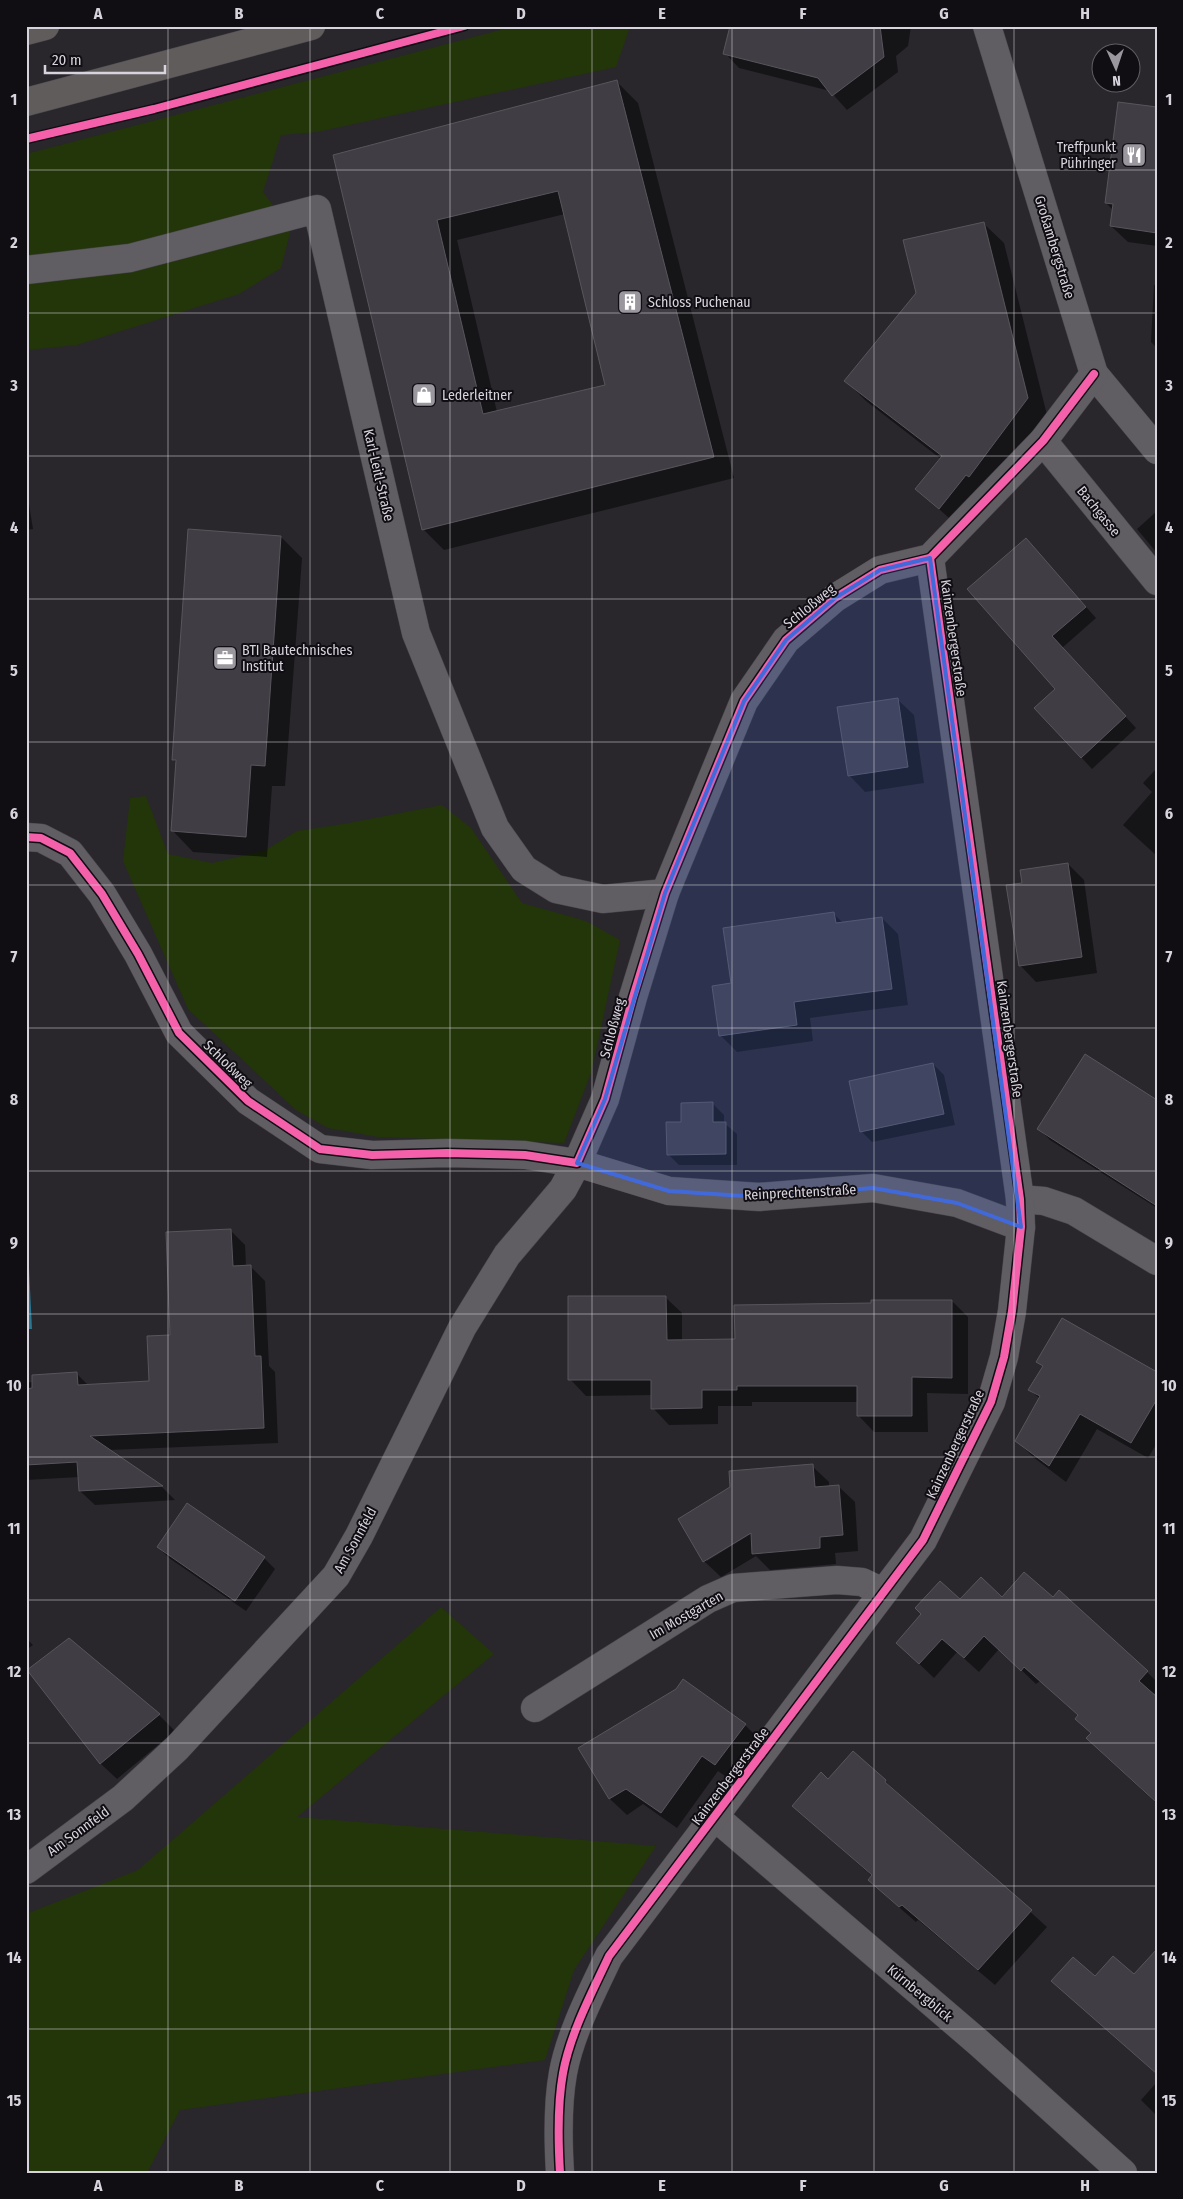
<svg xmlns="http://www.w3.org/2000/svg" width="1183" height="2199" font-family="'Fira Sans Condensed',sans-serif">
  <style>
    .green { fill: #23360a }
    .water { fill: #277792 }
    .shadow { fill: #0007; fill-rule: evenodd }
    .building { fill: #403e44; stroke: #58565c; fill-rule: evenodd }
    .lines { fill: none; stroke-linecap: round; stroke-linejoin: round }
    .minor-casing { stroke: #454348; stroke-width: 29 }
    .primary-casing { stroke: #454348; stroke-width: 29 }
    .minor { stroke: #605d63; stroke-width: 28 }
    .primary { stroke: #605c5c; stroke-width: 28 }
    .cycleway-casing { stroke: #100d13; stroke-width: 11 }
    .cycleway { stroke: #f560ab; stroke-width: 8 }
    .marked { fill: #4269d9; fill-opacity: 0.2; stroke: #4269d9; stroke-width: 4; stroke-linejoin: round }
    .grid { fill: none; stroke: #d8d4dd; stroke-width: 1; stroke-opacity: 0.55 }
    .labels { text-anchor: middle; stroke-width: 4; stroke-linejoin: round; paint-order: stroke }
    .poi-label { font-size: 14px; fill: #d8d4dd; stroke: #100d13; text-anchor: start }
    .street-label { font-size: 14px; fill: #d8d4dd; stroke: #100d13 }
    .neatline { fill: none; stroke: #d8d4dd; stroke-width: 2 }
    .grid-label { font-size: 16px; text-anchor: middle; font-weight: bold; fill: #d8d4dd }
  </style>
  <rect width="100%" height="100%" fill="#29262c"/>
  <g class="green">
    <polygon points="516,26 630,27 616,67 317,132 281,135 263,192 291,229 281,268 239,294 77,345 26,350 26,154"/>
    <polygon points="146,796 168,854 212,863 264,851 297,831 349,823 442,805 471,828 522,903 586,921 620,940 591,1073 564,1143 378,1137 328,1128 296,1110 188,1009 123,861 130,798"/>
    <polygon points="441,1607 494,1654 297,1817 656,1846 574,1970 545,2060 180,2110 147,2173 26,2173 26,1914 138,1870"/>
  </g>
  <polygon class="water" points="29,1268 32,1329 26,1329 26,1269"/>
  <g class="shadow">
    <polygon points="732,26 911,26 908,46 896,56 898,72 847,110 830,91 739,68 725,53"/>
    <path d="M617,82l21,21 96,375 -290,72 -21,-21 -89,-373zM565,214l41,172 -109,26 -40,-172z"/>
    <polygon points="1157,108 1157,246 1128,242 1111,226 1113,210 1106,203"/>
    <polygon points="983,223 1004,243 1048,419 960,528 917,489 941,459 866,401 846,381"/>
    <polygon points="1154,285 1157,285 1157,348 1151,342"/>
    <polygon points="26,496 28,498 33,529 26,530"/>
    <polygon points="1157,511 1157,553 1137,529"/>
    <polygon points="281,537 302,558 285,786 272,786 267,857 193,852 173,831 177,764 173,759"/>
    <polygon points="1026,540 1096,618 1062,648 1136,728 1092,769 1036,708 1057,689"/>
    <polygon points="897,699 914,715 924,783 865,792 849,775"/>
    <polygon points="1157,768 1157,856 1123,825 1152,792 1143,783"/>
    <polygon points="1068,864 1084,880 1097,973 1036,982 1020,965 1024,884"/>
    <polygon points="834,914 843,923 882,918 898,934 908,1005 810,1018 813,1041 737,1052 721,1036"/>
    <polygon points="933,1064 944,1075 955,1125 872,1142 861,1131"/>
    <polygon points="1157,1101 1157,1208 1050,1140 1039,1129"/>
    <polygon points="713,1104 724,1115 724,1123 737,1134 737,1165 679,1165 668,1154 683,1123"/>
    <polygon points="26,1174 29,1197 26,1198"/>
    <polygon points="231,1231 245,1245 246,1266 250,1266 265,1281 269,1366 275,1372 278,1443 108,1450 162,1487 175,1500 95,1505 80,1491 79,1477 26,1480 26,1383 77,1374 89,1386 150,1382 172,1336"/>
    <polygon points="665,1297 682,1313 682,1341 736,1340 872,1305 952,1301 968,1317 968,1394 927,1393 928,1432 874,1432 858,1415 858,1402 752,1402 752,1406 718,1406 718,1424 669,1425 653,1408 653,1395 586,1396 570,1379"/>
    <polygon points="1038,1362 1157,1374 1157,1443 1148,1458 1097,1429 1066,1482 1033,1457 1017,1441 1040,1399 1030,1390 1043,1367"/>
    <path d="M812,1466l17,16v5l9,-1 17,16 3,49 -23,2 1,11 -66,6 -14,-14 -35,21 -17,-16 -25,-41 52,-32 -1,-16zM755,1528l2,2 -50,31v-3z"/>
    <polygon points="158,1547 264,1558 275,1569 246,1611 169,1558"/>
    <polygon points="1002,1598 1053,1599 1147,1672 1157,1682 1157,1691 1153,1695 1157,1699 1157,1804 1102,1753 1092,1734 1076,1718 1079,1716 1040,1681 1036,1684 999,1649 979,1672 957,1652 934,1678 912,1657 961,1601"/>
    <polygon points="26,1638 33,1645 26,1650"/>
    <polygon points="159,1715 175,1731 117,1779 100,1763"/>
    <polygon points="745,1725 761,1741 732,1781 718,1771 677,1828 643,1804 627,1815 610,1799 580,1748"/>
    <polygon points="828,1780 885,1781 1047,1927 995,1985 918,1920 916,1922 886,1896 873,1877 793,1806"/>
    <polygon points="1157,1958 1157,2074 1068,1995 1095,1978 1134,1976"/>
    <polygon points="1157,2082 1157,2116 1141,2100"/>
  </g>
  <g class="building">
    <polygon points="730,26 880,26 884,57 832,96 818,78 723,54"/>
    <path d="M617,80l97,377 -292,73 -89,-375zM558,191l47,194 -122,29 -46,-194z"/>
    <polygon points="1118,102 1157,107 1157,233 1110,226 1113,204 1105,203"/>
    <polygon points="984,222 1028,398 969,477 966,475 939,509 915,489 942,456 844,381 916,293 903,240"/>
    <polygon points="188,529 281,536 265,766 251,765 246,837 171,831 176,760 172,760"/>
    <polygon points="1026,538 1086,607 1052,636 1126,716 1081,758 1034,708 1055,689 967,589"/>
    <polygon points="898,698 908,767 848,776 837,707"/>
    <polygon points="1068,863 1082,957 1019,966 1006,885 1022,883 1020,870"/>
    <polygon points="834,912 836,923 882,917 892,989 794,1002 797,1025 719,1036 712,986 731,983 723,928"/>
    <polygon points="1085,1054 1157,1100 1157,1206 1037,1129"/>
    <polygon points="933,1063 944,1114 860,1132 849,1081"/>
    <polygon points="713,1102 713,1122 726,1122 726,1154 667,1155 666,1122 681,1122 681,1103"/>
    <polygon points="231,1229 233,1266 251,1265 255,1356 261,1356 264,1428 90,1436 163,1486 79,1491 77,1462 26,1465 26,1389 32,1388 32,1375 77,1372 78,1385 149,1381 147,1336 170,1335 166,1232"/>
    <polygon points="568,1296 666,1296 667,1340 735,1339 734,1305 871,1303 871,1300 952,1300 952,1378 912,1377 912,1416 857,1416 857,1386 737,1386 737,1390 702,1390 702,1408 651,1409 651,1380 568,1380"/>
    <polygon points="1062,1318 1157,1372 1157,1399 1131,1443 1080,1414 1049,1466 1015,1441 1040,1396 1028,1390 1043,1366 1036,1362"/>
    <polygon points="813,1464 815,1487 839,1485 843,1535 820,1537 820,1548 752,1554 751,1533 703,1562 678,1519 730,1487 729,1471"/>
    <polygon points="187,1503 265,1557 235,1601 157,1547"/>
    <polygon points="1024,1572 1053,1597 1059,1590 1148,1671 1139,1681 1157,1697 1157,1803 1086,1738 1091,1733 1075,1719 1078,1715 1024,1667 1021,1671 984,1636 964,1658 942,1639 919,1664 896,1643 921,1614 915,1608 940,1581 960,1599 981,1577 1002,1597"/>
    <polygon points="69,1638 160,1714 100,1764 27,1670"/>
    <polygon points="683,1679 746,1724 715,1765 702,1756 661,1813 626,1789 609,1799 578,1748 676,1689"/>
    <polygon points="853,1751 886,1780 885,1782 1032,1910 978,1970 902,1905 899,1907 868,1880 872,1875 792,1806 821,1772 828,1779"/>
    <polygon points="1157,1949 1157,2074 1051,1981 1073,1957 1095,1976 1113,1956 1134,1974"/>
  </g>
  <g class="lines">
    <defs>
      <g id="minor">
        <polyline points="987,26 1094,374 1157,450"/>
        <polyline points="26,270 130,258 317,209 416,633 495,828 524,869 556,889 603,899 665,893"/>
        <polyline points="1043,441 1157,581"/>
        <polyline points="26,837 41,838 70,853 102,894 138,954 179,1033 248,1101 320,1149 372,1155 447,1153 525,1155 577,1163 605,1099 633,997 665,893 744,701 786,640 835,598 880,570 930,558 1043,441 1094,374"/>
        <polyline points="1020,1199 1044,1201 1074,1211 1157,1261"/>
        <polyline points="535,1708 708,1599 733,1588 837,1580 862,1582 883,1592"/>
        <polyline points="714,1816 979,2043 1123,2173"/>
        <polyline points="26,1870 123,1798 177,1748 336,1576 359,1536 462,1328 507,1255 563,1189 577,1163 669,1191 759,1197 873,1188 957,1203 1021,1227"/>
        <path d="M560,2173c-2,-33 -3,-67 3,-100 7,-39 29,-81 46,-117l314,-416 68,-138 13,-45 8,-46 9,-84 -1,-28 -90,-641"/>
      </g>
      <g id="primary">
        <polyline points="26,31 45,26"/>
        <polyline points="26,102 311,26"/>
      </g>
    </defs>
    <use href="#minor" class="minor-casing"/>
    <use href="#primary" class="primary-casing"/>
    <use href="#minor" class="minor"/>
    <use href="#primary" class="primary"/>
    <defs>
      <g id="cycleway">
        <polyline points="26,139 154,109 464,26"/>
        <polyline points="26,837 41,838 70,853 102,894 138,954 179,1033 248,1101 320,1149 372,1155 447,1153 525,1155 577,1163 605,1099 633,997 665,893 744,701 786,640 835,598 880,570 930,558 1043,441 1094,374"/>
        <path d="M560,2173c-2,-33 -3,-67 3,-100 7,-39 29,-81 46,-117l314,-416 68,-138 13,-45 8,-46 9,-84 -1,-28 -90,-641"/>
      </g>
    </defs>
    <use href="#cycleway" class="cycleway-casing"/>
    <use href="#cycleway" class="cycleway"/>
  </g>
  <path class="marked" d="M930,558l91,669 -64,-24 -84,-15 -114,9 -90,-6 -92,-28 28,-64 60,-206 79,-192 42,-61 49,-42 45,-28z"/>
  <path class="grid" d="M168,26v2147M310,26v2147M450,26v2147M592,26v2147M732,26v2147M874,26v2147M1014,26v2147M26,170h1131M26,313h1131M26,456h1131M26,599h1131M26,742h1131M26,885h1131M26,1028h1131M26,1171h1131M26,1314h1131M26,1457h1131M26,1600h1131M26,1743h1131M26,1886h1131M26,2029h1131"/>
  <defs>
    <symbol id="restaurant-square" viewBox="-11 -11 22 22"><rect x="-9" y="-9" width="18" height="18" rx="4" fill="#9b979f" stroke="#100d13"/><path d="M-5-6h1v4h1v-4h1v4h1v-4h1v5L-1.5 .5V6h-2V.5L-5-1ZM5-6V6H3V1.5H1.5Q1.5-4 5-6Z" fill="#fff"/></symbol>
    <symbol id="building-square" viewBox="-11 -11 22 22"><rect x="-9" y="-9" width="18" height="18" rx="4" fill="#9b979f" stroke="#100d13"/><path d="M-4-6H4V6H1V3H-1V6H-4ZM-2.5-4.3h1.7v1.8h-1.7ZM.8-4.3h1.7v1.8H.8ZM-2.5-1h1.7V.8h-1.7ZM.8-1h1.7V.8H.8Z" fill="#fff"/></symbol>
    <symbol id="shop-square" viewBox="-11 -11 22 22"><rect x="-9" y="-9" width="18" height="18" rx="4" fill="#9b979f" stroke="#100d13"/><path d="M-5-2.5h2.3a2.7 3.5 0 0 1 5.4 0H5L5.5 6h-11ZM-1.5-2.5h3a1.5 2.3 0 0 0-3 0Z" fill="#fff"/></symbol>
    <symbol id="office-square" viewBox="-11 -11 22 22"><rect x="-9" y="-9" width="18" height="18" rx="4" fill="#9b979f" stroke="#100d13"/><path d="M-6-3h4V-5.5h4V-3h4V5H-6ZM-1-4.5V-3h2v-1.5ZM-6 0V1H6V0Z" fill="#fff"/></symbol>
  </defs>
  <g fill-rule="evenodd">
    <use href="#restaurant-square" x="1120" y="141" width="28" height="28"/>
    <use href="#building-square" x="616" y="288" width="28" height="28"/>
    <use href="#shop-square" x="410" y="381" width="28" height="28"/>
    <use href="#office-square" x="211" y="644" width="28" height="28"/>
  </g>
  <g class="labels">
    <g class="poi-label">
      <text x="1116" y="152" text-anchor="end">Treffpunkt<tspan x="1116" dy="16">Pühringer</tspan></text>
      <text x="648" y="307">Schloss Puchenau</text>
      <text x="442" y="400">Lederleitner</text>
      <text x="242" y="655">BTI Bautechnisches<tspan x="242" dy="16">Institut</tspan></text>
    </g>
    <g class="street-label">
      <text transform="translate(1055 247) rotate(73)" y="5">Großambergstraße</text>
      <text transform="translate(379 475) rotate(77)" y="5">Karl-Leitl-Straße</text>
      <text transform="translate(1099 511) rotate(51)" y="5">Bachgasse</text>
      <text transform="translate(809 606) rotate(-39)" y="5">Schloßweg</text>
      <text transform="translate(954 638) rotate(82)" y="5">Kainzenbergerstraße</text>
      <text transform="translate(612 1028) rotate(-75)" y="5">Schloßweg</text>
      <text transform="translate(1010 1039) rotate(82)" y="5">Kainzenbergerstraße</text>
      <text transform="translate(228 1064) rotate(44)" y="5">Schloßweg</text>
      <text transform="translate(800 1192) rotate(-3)" y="5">Reinprechtenstraße</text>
      <text transform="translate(955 1444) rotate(-65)" y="5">Kainzenbergerstraße</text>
      <text transform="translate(355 1540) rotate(-61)" y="5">Am Sonnfeld</text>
      <text transform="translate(686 1615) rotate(-30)" y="5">Im Mostgarten</text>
      <text transform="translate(730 1776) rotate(-53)" y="5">Kainzenbergerstraße</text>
      <text transform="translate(78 1831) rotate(-36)" y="5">Am Sonnfeld</text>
      <text transform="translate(920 1993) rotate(40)" y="5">Kürnbergblick</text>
    </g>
  </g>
  <rect width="1183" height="2199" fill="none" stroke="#100d13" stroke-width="55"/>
  <g transform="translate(1116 68) rotate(177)"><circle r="24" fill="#100d13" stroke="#605d64"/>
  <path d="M0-4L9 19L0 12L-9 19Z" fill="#9b979f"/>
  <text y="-8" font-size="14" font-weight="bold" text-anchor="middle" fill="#d8d4dd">N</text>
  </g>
  <path d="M45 65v8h120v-8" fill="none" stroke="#d8d4dd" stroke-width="2.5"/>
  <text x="52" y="65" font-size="15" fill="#d8d4dd" stroke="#100d13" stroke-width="4" paint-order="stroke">20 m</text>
  <rect x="28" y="28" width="1128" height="2144" class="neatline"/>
  <g class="grid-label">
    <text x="98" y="19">A</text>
    <text x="239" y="19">B</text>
    <text x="380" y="19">C</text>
    <text x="521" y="19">D</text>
    <text x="662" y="19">E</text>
    <text x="803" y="19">F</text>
    <text x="944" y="19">G</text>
    <text x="1085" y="19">H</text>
    <text x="14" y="105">1</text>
    <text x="1169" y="105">1</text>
    <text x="14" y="248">2</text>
    <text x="1169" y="248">2</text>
    <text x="14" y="391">3</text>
    <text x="1169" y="391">3</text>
    <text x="14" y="533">4</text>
    <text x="1169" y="533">4</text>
    <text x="14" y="676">5</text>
    <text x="1169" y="676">5</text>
    <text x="14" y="819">6</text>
    <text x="1169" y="819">6</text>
    <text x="14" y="962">7</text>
    <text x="1169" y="962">7</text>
    <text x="14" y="1105">8</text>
    <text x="1169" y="1105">8</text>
    <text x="14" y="1248">9</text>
    <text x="1169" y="1248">9</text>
    <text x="14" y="1391">10</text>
    <text x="1169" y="1391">10</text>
    <text x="14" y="1534">11</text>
    <text x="1169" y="1534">11</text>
    <text x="14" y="1677">12</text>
    <text x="1169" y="1677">12</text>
    <text x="14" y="1820">13</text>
    <text x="1169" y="1820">13</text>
    <text x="14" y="1963">14</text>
    <text x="1169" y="1963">14</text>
    <text x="14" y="2106">15</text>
    <text x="1169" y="2106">15</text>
    <text x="98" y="2191">A</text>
    <text x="239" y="2191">B</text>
    <text x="380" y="2191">C</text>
    <text x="521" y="2191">D</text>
    <text x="662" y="2191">E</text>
    <text x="803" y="2191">F</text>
    <text x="944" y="2191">G</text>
    <text x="1085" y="2191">H</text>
  </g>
</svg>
